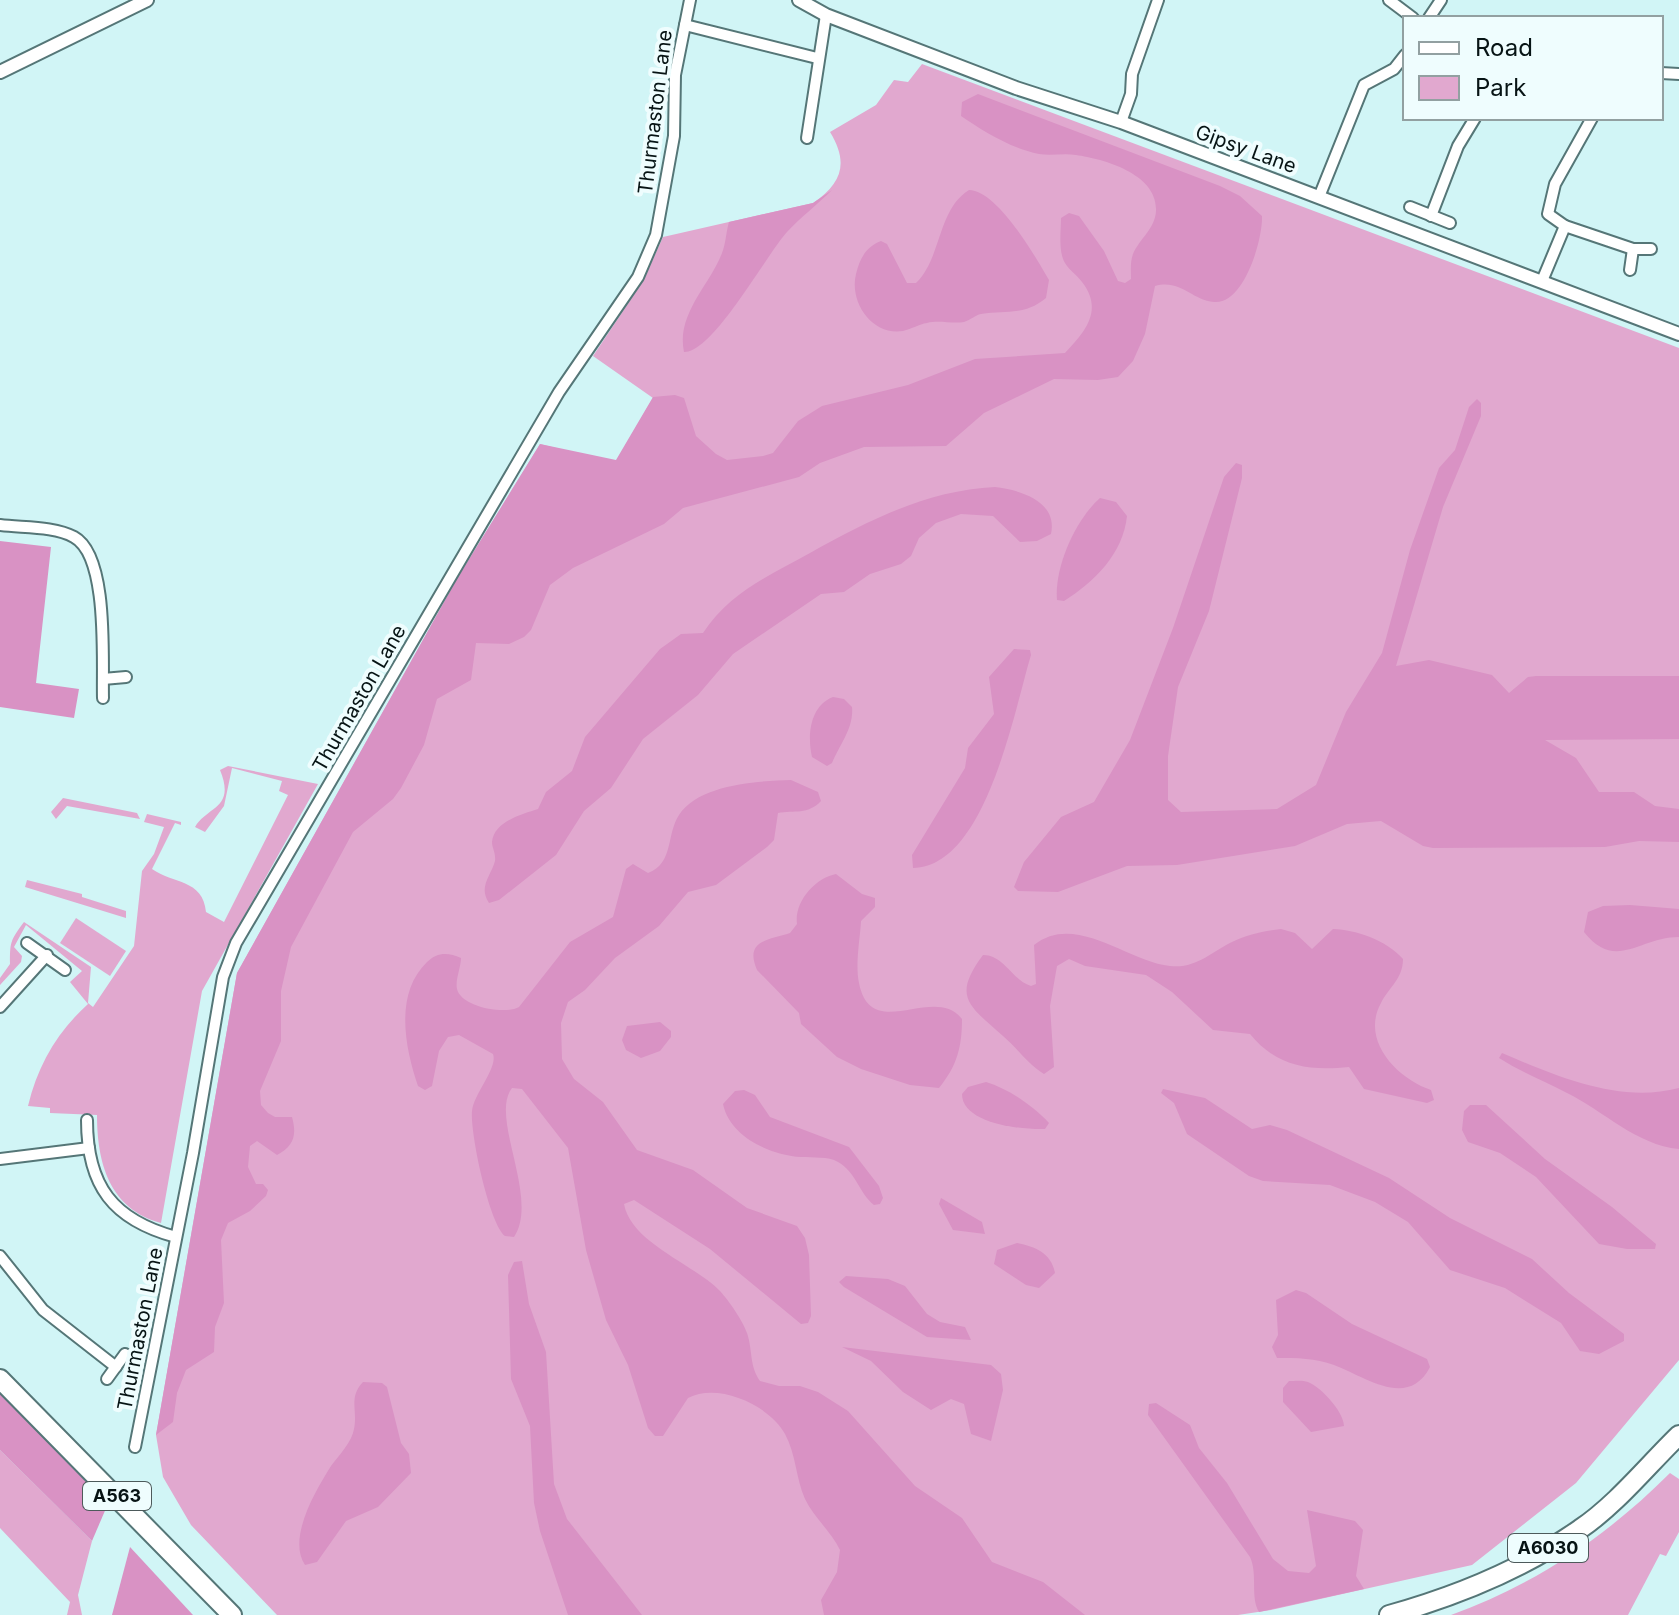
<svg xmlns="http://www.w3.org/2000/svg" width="1679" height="1615" font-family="Inter,sans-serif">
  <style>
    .green { fill: #e1a8cf }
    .forest { fill: #d992c4 }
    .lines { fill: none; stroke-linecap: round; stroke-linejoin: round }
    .minor-casing { stroke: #557677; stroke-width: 14 }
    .tertiary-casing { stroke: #557677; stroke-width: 16 }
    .trunk-casing { stroke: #557677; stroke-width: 22 }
    .minor { stroke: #fff; stroke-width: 10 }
    .tertiary { stroke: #fff; stroke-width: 12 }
    .trunk { stroke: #fff; stroke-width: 18 }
    .labels { text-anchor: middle; stroke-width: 8; stroke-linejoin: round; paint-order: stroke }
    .shield { fill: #effdfe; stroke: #4d5a5b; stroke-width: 2 }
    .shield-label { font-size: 18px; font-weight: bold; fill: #071415 }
    .street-label { font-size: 20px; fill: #071415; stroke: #effdfe }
  </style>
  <rect width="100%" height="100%" fill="#d1f5f6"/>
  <g class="green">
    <path d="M922,64l757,284v1012l-103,123 -104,82 -201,45 -33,5h-961l-86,-90 -28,-48 -7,-42 81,-462 220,-394 83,-135 75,19 38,-65 -60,-42 50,-75 20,-44 150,-34c29,-20 36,-40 17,-71l46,-27 18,-25 14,2z"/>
    <path d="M228,766l90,18 -116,207 -41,232c-52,-14 -64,-61 -64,-108l-47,-2v-5l-22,-2c10,-41 29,-74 60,-102l-18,-22 12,-11 -56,-46 -12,22 8,9 -1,6 -21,23v-7l10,-14c0,-22 0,-23 14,-42l67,45 -3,36 5,4 41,-61 8,-75 12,-17 10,-27 -20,-5 3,-8 34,8v3l-6,-2 -23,46c21,15 51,10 54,43l18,10 64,-127 -9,-4 3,-10 -50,-13 -8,38 -19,26 -10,-5c12,-21 41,-18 25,-57z"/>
    <polygon points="63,798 137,813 140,819 67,806 56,819 51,812"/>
    <polygon points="27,880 82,894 82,897 126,911 126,918 25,887"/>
    <polygon points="76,918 126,951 110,976 60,943"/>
    <polygon points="0,1450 92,1541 78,1595 82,1615 67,1615 70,1602 0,1528"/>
    <path d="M1670,1473l9,6v53l-13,24 -6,-2 -32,61h-177c85,-31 155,-78 219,-142z"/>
  </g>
  <g class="forest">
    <path d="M978,94l242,92 20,10 22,20c1,23 -18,89 -48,86 -23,-2 -33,-23 -59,-16l-10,48 -12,27 -15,16 -20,3 -44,-1 -70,34 -38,33 -82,1 -44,16 -21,14 -116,31 -19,16 -91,44 -23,17 -19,45 -7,7 -15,7 -33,-1 -5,37 -34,19 -13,46 -23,43 -8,11 -40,33 -62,115 -10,44v50l-21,50 1,14 7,8 7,4h17c5,18 2,29 -15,38l-20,-14 -7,5 -2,21 8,17h7l5,6 -2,6 -16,15 -22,12 -7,17 3,63 -9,24 -1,25 -28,18 -9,23 -4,29 -17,13 81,-462 220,-394 83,-135 76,16 37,-63 22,-2 9,3 12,38 20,18 11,6 36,-4 10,-3 25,-32 24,-15 86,-21 67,-26 90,-6c20,-21 39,-43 17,-71 -5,-7 -13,-12 -17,-19 -7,-12 -4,-31 -4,-45l8,-5 10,3 25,35 14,30 7,2 6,-4c0,-8 -1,-17 2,-25 7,-16 22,-25 23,-43 2,-37 -52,-52 -80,-56 -12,-2 -25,1 -37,-1 -27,-5 -56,-23 -78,-38l1,-14z"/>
    <path d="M832,190c-14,14 -31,27 -45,42 -21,23 -74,121 -103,120 -8,-38 26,-67 38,-99 4,-10 4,-21 7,-31l84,-19z"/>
    <path d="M969,190c28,0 66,66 80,90l-3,18c-22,18 -39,12 -65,16 -6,1 -10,6 -17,8 -12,2 -25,-2 -37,1 -8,1 -15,6 -24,8 -31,5 -54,-29 -47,-57 4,-16 10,-27 25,-33l6,3 20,39h9c26,-25 21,-73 53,-93z"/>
    <polygon points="1477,399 1481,403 1481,416 1443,507 1396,666 1429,660 1492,675 1509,693 1528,677 1536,676 1679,676 1679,739 1545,740 1576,758 1599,792 1634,792 1655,806 1679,809 1679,842 1639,841 1605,847 1433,848 1423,846 1381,821 1369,822 1347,824 1295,846 1177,865 1127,866 1058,892 1018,891 1014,887 1024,862 1061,817 1094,802 1130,740 1173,628 1224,477 1236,463 1242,465 1242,478 1209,611 1178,687 1168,756 1168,800 1181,812 1277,809 1316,785 1346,712 1382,653 1410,550 1439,468 1455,450 1469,407"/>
    <path d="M995,487c25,3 63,14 56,47l-14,7 -17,1 -27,-26 -32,-2 -25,9 -17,15 -8,18 -10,8 -31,10 -26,18 -23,2 -88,60 -35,41 -55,44 -32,49 -27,23 -28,44 -57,45 -10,3c-11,-16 2,-27 6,-42 1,-8 -3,-13 -3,-19 2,-21 31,-28 46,-33l8,-17 26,-21 13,-34 75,-88 21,-15 22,-1c27,-41 66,-57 107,-80 57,-32 118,-63 185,-66z"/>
    <path d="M1100,498l16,4 11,14c-4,38 -33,66 -63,85l-7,-1c-3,-33 19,-81 43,-102z"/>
    <polygon points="0,541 51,547 36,683 79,689 74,718 0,707"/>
    <path d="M1014,649l16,1 1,5c-17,56 -45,212 -118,213l-1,-13 53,-87 3,-20 26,-34 -5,-37z"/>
    <path d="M833,697l11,2 8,8c2,21 -12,37 -20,56l-5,3 -15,-9c-5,-22 -2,-51 21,-60z"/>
    <path d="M791,780l27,12 3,9c-13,14 -27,9 -43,12l-4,27 -7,7 -51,38 -28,7 -29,34 -44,32 -30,32 -17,12 -7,21 1,36 12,20 29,23 34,48 56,20 54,38 50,18 8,12 4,17 2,61 -3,7 -7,1 -91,-75 -76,-49 -10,4c7,39 70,60 96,87 9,10 23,30 27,42 6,18 2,32 13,48l19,5h21l18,6 30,19 67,75 47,32 30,44 51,20 42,33h-261l-3,-15 16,-28 3,-22c-9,-19 -26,-32 -35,-51 -9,-20 -9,-45 -20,-65 -16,-29 -67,-52 -97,-36l-25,38h-8l-7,-8 -20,-63 -22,-45 -20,-70 -18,-102 -46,-59 -10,-1c-23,29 28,110 2,149l-9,-1c-16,-13 -35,-103 -33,-125 2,-18 26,-43 21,-57l-34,-19 -11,2 -9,14 -7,35 -7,4 -7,-4c-13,-38 -24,-92 9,-124 10,-10 21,-10 34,-4 0,9 -6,22 -4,31 4,18 48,26 62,18l51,-65 43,-25 13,-48 7,-5 15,9c26,-10 18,-38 31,-58 20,-31 79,-34 112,-35z"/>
    <path d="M836,874l26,20 13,4v9l-14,14c-1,19 -6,43 -2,62 12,61 75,0 103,36 0,28 -5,47 -23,69l-29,-3 -49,-16 -24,-12 -36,-33 -2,-11 -42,-43c-13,-30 12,-30 33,-37l7,-9c-3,-22 18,-46 39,-50z"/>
    <path d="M1630,905l49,4v28c-40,0 -63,35 -95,-5l4,-20 15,-6z"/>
    <path d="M1281,929l14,4 17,16 21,-20c24,1 53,11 70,30 0,20 -14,28 -22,44 -21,38 17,76 50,87l3,10 -7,3 -63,-14 -15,-22c-40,4 -72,0 -99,-33l-37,-4 -41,-38 -26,-17 -61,-9 -16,-7 -12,7 -7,40 4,61 -10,7c-17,-11 -26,-25 -41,-38 -33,-30 -52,-38 -20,-81 21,0 29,25 48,31l5,-2 -2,-39c41,-33 93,16 136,21 26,3 41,-14 62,-24 16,-8 32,-11 49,-13z"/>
    <polygon points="660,1022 671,1031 671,1037 660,1051 641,1058 626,1050 622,1040 627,1026"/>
    <path d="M1502,1053c54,23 117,51 177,35v61c-43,-4 -75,-38 -112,-56 -23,-12 -46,-21 -68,-35z"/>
    <path d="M986,1082c23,7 47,24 63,41l-4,6c-22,1 -83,-5 -83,-35l6,-7z"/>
    <polygon points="1163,1089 1205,1098 1252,1129 1270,1125 1287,1130 1389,1178 1450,1218 1532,1259 1569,1293 1624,1334 1624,1341 1599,1354 1580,1351 1561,1323 1505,1288 1450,1270 1408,1222 1375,1202 1330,1185 1263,1181 1249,1176 1187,1134 1174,1103 1161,1093"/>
    <path d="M744,1090l11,5 15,22 79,30 30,39 4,12 -3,6 -6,1c-15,-12 -18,-33 -36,-43 -10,-6 -25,-4 -37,-5 -31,-2 -71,-20 -78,-53l12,-13z"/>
    <polygon points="1470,1105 1486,1105 1545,1159 1612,1207 1656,1244 1655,1249 1627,1249 1599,1244 1536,1177 1500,1153 1468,1142 1462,1130 1464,1111"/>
    <polygon points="941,1198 982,1222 985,1234 953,1230 939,1204"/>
    <path d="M1017,1243c19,4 34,10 38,30l-16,15 -13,-3 -32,-21 3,-14z"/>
    <polygon points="522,1261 529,1304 546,1352 554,1484 567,1519 642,1615 568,1615 540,1531 534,1503 530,1426 511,1379 508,1275 514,1262"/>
    <polygon points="846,1276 888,1279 905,1286 927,1314 940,1322 965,1327 971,1340 927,1337 844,1287 839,1282"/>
    <path d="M1296,1290l10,3 46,31 75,35 3,8c-22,43 -66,9 -96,-2 -19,-7 -37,-7 -57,-7l-5,-11 6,-12 -2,-35z"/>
    <polygon points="842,1347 991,1365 1001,1374 1003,1390 991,1441 971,1434 964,1404 951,1399 931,1410 903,1392 871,1361"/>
    <polygon points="0,1378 113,1492 92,1541 0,1450"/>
    <path d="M1289,1381c5,0 14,-1 19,1 13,5 36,30 36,44l-33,6 -28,-30v-14z"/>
    <path d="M363,1382l19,1 5,4 14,56 8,11 2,19 -33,34 -32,14 -29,41 -12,3c-18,-27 11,-75 26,-99 8,-11 21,-24 23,-37 4,-19 -6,-31 9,-47z"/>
    <path d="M1156,1403l34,22 9,23 28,35 46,76 15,12 21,2 7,-7 -9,-56 48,11 8,9 -7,46 8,13 -105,23c-9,-15 -1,-38 -9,-55l-102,-142 1,-11z"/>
    <polygon points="130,1547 193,1615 112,1615"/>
  </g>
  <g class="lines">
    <defs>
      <g id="minor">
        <polyline points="1389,0 1413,18"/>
        <polyline points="1429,18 1441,0"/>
        <polyline points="685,25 817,58"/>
        <polyline points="1661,73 1679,74"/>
        <polyline points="1121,122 1131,94 1132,74 1158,0"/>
        <polyline points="807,138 826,15"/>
        <polyline points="1319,197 1364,85 1394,69 1405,55"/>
        <polyline points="1410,207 1450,223"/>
        <polyline points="1431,216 1458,146 1475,118"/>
        <polyline points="1565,226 1633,249 1651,249"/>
        <polyline points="1630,270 1633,249"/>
        <polyline points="1542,281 1565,226 1548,214 1555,184 1592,118"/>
        <path d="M0,525c22,3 54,1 74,12 35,19 28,124 29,161"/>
        <polyline points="103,679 126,677"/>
        <polyline points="27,943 65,970"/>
        <polyline points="0,1007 47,955"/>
        <path d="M87,1120c0,66 26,100 89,117"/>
        <polyline points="0,1159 89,1148"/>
        <polyline points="0,1256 43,1310 116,1367"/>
        <polyline points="107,1379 125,1354"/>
        <polyline points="135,1447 193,1153 223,977 236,943 559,392 638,277 656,235 674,136 675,75 690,0"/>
      </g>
      <g id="tertiary">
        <polyline points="799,0 826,15 1016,88 1121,122 1679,334"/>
        <polyline points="0,72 147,0"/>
      </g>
      <g id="trunk">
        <polyline points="0,1379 232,1615"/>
        <path d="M1389,1615c68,-19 133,-45 191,-86 36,-24 68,-64 99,-94"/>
      </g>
    </defs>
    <use href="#minor" class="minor-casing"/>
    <use href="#tertiary" class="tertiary-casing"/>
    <use href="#trunk" class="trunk-casing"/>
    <use href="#minor" class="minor"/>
    <use href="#tertiary" class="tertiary"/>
    <use href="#trunk" class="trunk"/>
  </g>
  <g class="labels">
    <g class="shield">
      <rect x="83" y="1482" width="68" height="28" rx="6"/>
      <rect x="1508" y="1534" width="80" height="28" rx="6"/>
    </g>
    <g class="shield-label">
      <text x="117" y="1502">A563</text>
      <text x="1548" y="1554">A6030</text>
    </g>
    <g class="street-label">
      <text transform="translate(655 112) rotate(-83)" y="7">Thurmaston Lane</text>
      <text transform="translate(1246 149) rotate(20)" y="7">Gipsy Lane</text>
      <text transform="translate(359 698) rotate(-60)" y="7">Thurmaston Lane</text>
      <text transform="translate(140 1329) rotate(-79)" y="7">Thurmaston Lane</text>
    </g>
  </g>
  <rect x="1403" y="16" width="260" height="104" fill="#effdfe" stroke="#92a0a1" stroke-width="2"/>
  <rect x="1419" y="42" width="40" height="12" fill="#ffffff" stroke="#92a0a1" stroke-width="2"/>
  <text x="1475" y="56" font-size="24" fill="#071415">Road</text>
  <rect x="1419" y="76" width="40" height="24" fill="#e1a8cf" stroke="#92a0a1" stroke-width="2"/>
  <text x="1475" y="96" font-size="24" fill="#071415">Park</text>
</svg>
